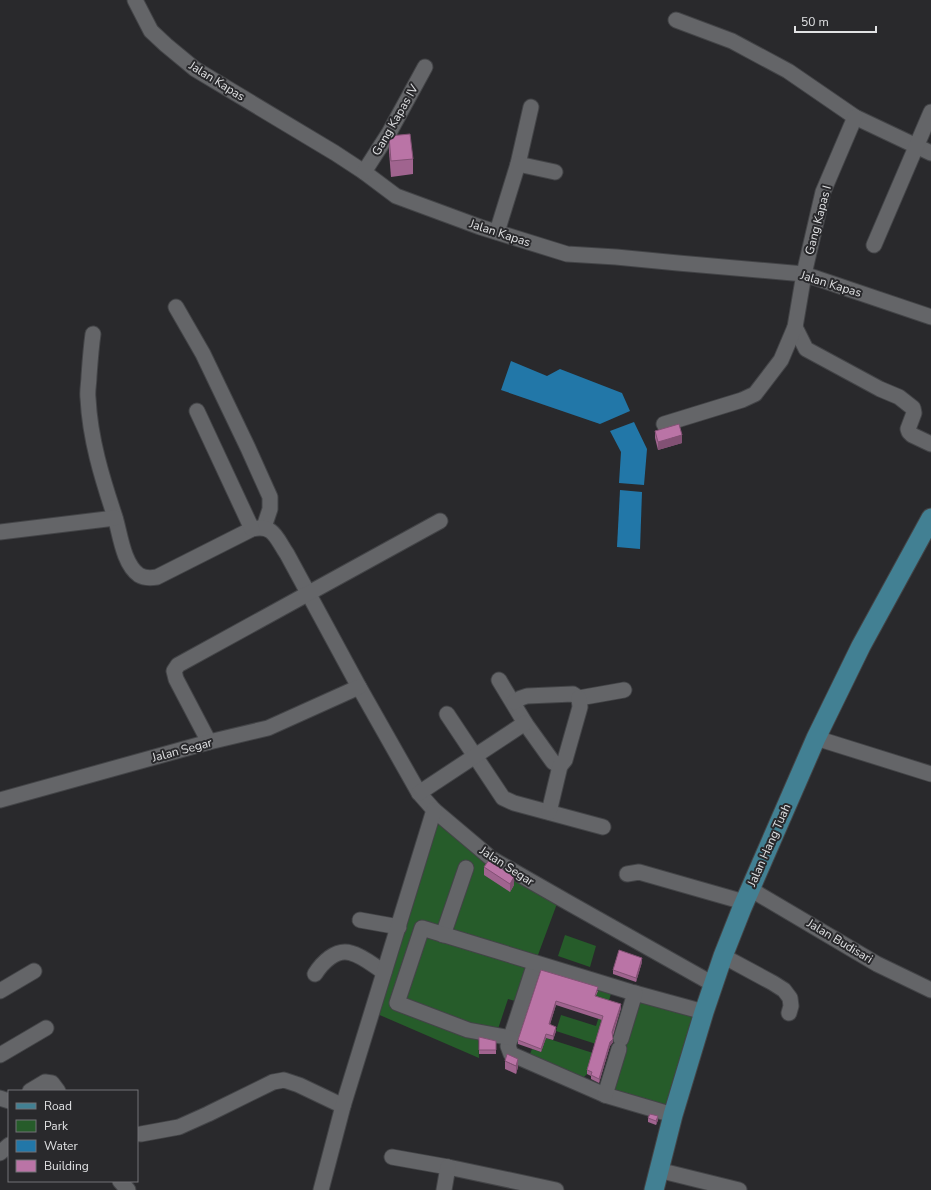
<svg xmlns="http://www.w3.org/2000/svg" width="931" height="1190" font-family="'Nunito Sans',sans-serif">
  <style>
    .green { fill: #265c2a }
    .water { fill: #2277a8 }
    .lines { fill: none; stroke-linecap: round; stroke-linejoin: round }
    .minor-casing { stroke: #434447; stroke-width: 17 }
    .major-casing { stroke: #434447; stroke-width: 21 }
    .minor { stroke: #646568; stroke-width: 15 }
    .major { stroke: #428093; stroke-width: 19 }
    .wall { fill: #a0648f }
    .shaded-wall { fill: #825174 }
    .building { fill: #ba74a6; stroke: #825174 }
    .labels { text-anchor: middle; stroke-width: 4; stroke-linejoin: round; paint-order: stroke }
    .street-label { font-size: 12px; fill: #e1e2e4; stroke: #29292c }
  </style>
  <rect width="100%" height="100%" fill="#29292c"/>
  <g class="green">
    <polygon points="435,816 558,901 535,963 522,1003 508,999 498,1029 478,1033 479,1058 375,1013"/>
    <polygon points="565,935 596,946 590,967 558,956"/>
    <polygon points="599,986 612,990 608,1004 595,1000"/>
    <polygon points="635,993 701,1011 668,1114 605,1095"/>
    <polygon points="602,1007 606,1009 596,1044 556,1031 561,1015 596,1026"/>
    <polygon points="546,1038 593,1053 587,1074 583,1078 528,1059 532,1049 541,1052"/>
  </g>
  <g class="water">
    <polygon points="511,361 547,376 560,369 622,393 630,411 600,424 501,390"/>
    <polygon points="634,422 647,449 644,485 619,483 621,452 610,431"/>
    <polygon points="620,490 642,492 640,549 617,547"/>
  </g>
  <g class="lines">
    <defs>
      <g id="minor">
        <polyline points="135,0 151,31 166,45 195,69 335,153 364,172 396,196 480,227 567,254 616,257 678,263 804,274 931,317"/>
        <polyline points="676,20 732,41 788,71 855,117 931,153"/>
        <polyline points="518,164 531,107"/>
        <polyline points="364,172 389,133 425,67"/>
        <polyline points="497,232 518,164 555,172"/>
        <polyline points="874,245 931,112"/>
        <polyline points="176,307 203,354 248,448 270,497 270,509 264,527"/>
        <polyline points="795,327 806,349 880,389 899,397 913,408 914,413 908,429 909,432 912,435 931,444"/>
        <path d="M93,334c-2,14 -3,28 -4,42 0,7 -2,15 -1,22 2,41 14,80 27,119 5,16 8,47 24,58 5,3 12,3 18,2l95,-48c22,-5 24,9 35,25l72,133 60,106 15,17 58,49 77,44 144,81"/>
        <polyline points="197,411 252,529"/>
        <polyline points="664,424 742,400 755,394 781,360 795,327 804,274 823,192 855,117"/>
        <polyline points="0,532 115,518"/>
        <polyline points="499,680 525,723 553,762 560,766"/>
        <polyline points="514,702 521,698 527,696 573,694 579,698 624,690"/>
        <polyline points="447,714 503,798 514,803 603,827"/>
        <polyline points="816,738 931,774"/>
        <polyline points="209,742 176,679 174,671 178,665 440,521"/>
        <polyline points="419,793 525,723"/>
        <polyline points="0,800 209,742 268,728 359,687"/>
        <polyline points="549,812 560,766 565,760 580,707 579,698"/>
        <polyline points="627,874 639,872 744,902"/>
        <polyline points="750,889 877,964 931,990"/>
        <polyline points="360,920 399,927"/>
        <polyline points="443,935 466,868"/>
        <polyline points="723,956 773,983 784,990 790,998 791,1006 789,1013"/>
        <polyline points="535,963 508,1046 511,1054 605,1095 673,1115"/>
        <path d="M315,974c7,-11 21,-26 36,-21 12,3 23,13 33,19"/>
        <polyline points="0,991 34,971"/>
        <polyline points="511,1038 468,1030 397,1003 422,928 631,992 704,1012"/>
        <polyline points="621,1039 635,993"/>
        <polyline points="0,1055 46,1028"/>
        <polyline points="30,1091 45,1082 52,1083 58,1091"/>
        <polyline points="605,1095 619,1049"/>
        <polyline points="0,1098 9,1101"/>
        <polyline points="141,1134 179,1127 208,1114 273,1082 284,1080 299,1085 343,1106"/>
        <polyline points="0,1153 9,1145"/>
        <polyline points="392,1157 448,1167 556,1190"/>
        <polyline points="658,1170 739,1190"/>
        <polyline points="120,1181 128,1190"/>
        <polyline points="321,1190 343,1106 434,810"/>
        <polyline points="444,1190 448,1167"/>
      </g>
      <polyline id="major" points="654,1190 673,1115 704,1012 723,956 742,908 816,738 861,646 931,518"/>
    </defs>
    <use href="#minor" class="minor-casing"/>
    <use href="#major" class="major-casing"/>
    <use href="#minor" class="minor"/>
    <use href="#major" class="major"/>
  </g>
  <g class="wall">
    <polygon points="389,136 413,159 413,174 391,177 389,152"/>
    <polygon points="655,431 682,443 658,450 655,438"/>
    <polygon points="484,867 514,885 510,892 484,875"/>
    <polygon points="642,962 636,982 613,974 613,970"/>
    <polygon points="541,970 598,991 596,996 621,1008 613,1036 613,1042 610,1046 599,1083 591,1079 591,1076 587,1074 587,1070 602,1020 556,1005 550,1024 556,1031 553,1040 546,1038 541,1052 518,1044 518,1040"/>
    <polygon points="479,1037 496,1041 496,1054 479,1054"/>
    <polygon points="505,1061 518,1067 516,1074 505,1069"/>
    <polygon points="648,1118 658,1120 656,1125 648,1122"/>
  </g>
  <g class="shaded-wall">
    <polygon points="682,435 682,443 658,450 658,442"/>
    <polygon points="514,877 514,885 510,892 510,884"/>
    <polygon points="642,958 642,962 636,982 636,978"/>
    <polygon points="556,1001 556,1005 549,1028 549,1024"/>
    <polygon points="621,1004 621,1008 612,1036 612,1032"/>
    <polygon points="556,1027 556,1031 553,1040 553,1036"/>
    <polygon points="546,1034 546,1038 541,1052 541,1049"/>
    <polygon points="613,1039 613,1042 610,1046 599,1083 599,1079 610,1042"/>
    <polygon points="518,1059 518,1067 516,1074 516,1066"/>
    <polygon points="658,1116 658,1120 656,1125 656,1121"/>
  </g>
  <g class="building">
    <polygon points="410,134 413,159 391,161 389,136"/>
    <polygon points="679,424 682,435 658,442 655,431"/>
    <polygon points="489,860 514,877 510,884 484,867"/>
    <polygon points="619,950 642,958 636,978 613,970"/>
    <polygon points="541,970 598,987 595,996 621,1004 612,1032 613,1039 610,1042 599,1079 591,1075 592,1072 587,1070 603,1016 556,1001 549,1024 556,1027 553,1036 546,1034 541,1049 518,1040"/>
    <polygon points="479,1037 496,1041 496,1050 479,1050"/>
    <polygon points="507,1054 518,1059 516,1066 505,1061"/>
    <polygon points="650,1114 658,1116 656,1121 648,1118"/>
  </g>
  <g class="labels">
    <g class="street-label">
      <text transform="translate(217 81) rotate(32)" y="4">Jalan Kapas</text>
      <text transform="translate(395 120) rotate(-60)" y="4">Gang Kapas IV</text>
      <text transform="translate(818 220) rotate(-75)" y="4">Gang Kapas I</text>
      <text transform="translate(500 233) rotate(18)" y="4">Jalan Kapas</text>
      <text transform="translate(831 284) rotate(17)" y="4">Jalan Kapas</text>
      <text transform="translate(182 750) rotate(-15)" y="4">Jalan Segar</text>
      <text transform="translate(769 845) rotate(-66)" y="4">Jalan Hang Tuah</text>
      <text transform="translate(507 866) rotate(33)" y="4">Jalan Segar</text>
      <text transform="translate(840 941) rotate(31)" y="4">Jalan Budisari</text>
    </g>
  </g>
  <rect x="8" y="1090" width="130" height="92" fill="#29292c" stroke="#737376"/>
  <rect x="16" y="1103" width="20" height="6" fill="#428093" stroke="#737376"/>
  <text x="44" y="1110" font-size="12" fill="#e1e2e4">Road</text>
  <rect x="16" y="1120" width="20" height="12" fill="#265c2a" stroke="#737376"/>
  <text x="44" y="1130" font-size="12" fill="#e1e2e4">Park</text>
  <rect x="16" y="1140" width="20" height="12" fill="#2277a8" stroke="#737376"/>
  <text x="44" y="1150" font-size="12" fill="#e1e2e4">Water</text>
  <rect x="16" y="1160" width="20" height="12" fill="#ba74a6" stroke="#737376"/>
  <text x="44" y="1170" font-size="12" fill="#e1e2e4">Building</text>
  <path d="M795 26v6h81v-6" fill="none" stroke="#e1e2e4" stroke-width="2"/>
  <text x="801" y="26" font-size="12" fill="#e1e2e4" stroke="#29292c" stroke-width="3" paint-order="stroke">50 m</text>
</svg>
